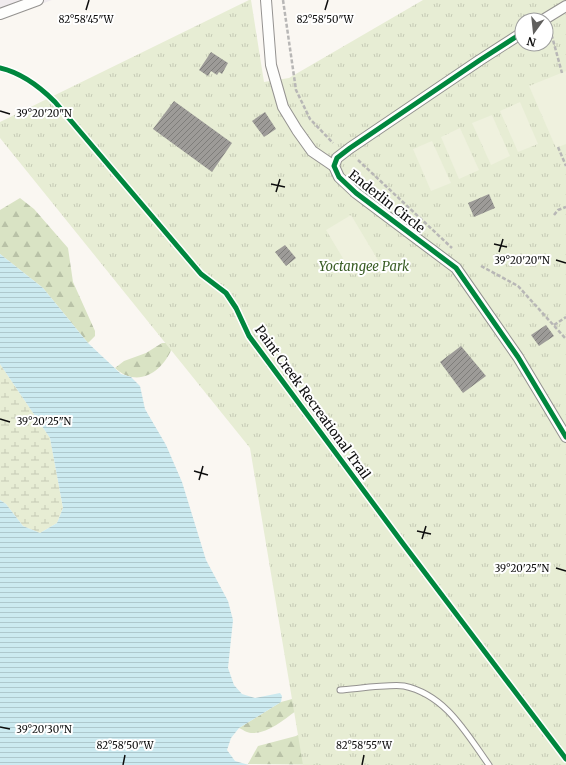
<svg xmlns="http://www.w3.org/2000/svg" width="566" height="765" font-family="Merriweather,serif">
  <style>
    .industrial { fill: #f0ebee }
    .forest { fill: url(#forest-firs) }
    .wetland { fill: url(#wetland-marsh) }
    .park { fill: url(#park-tufts); fill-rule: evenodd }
    .pitch { fill: #eff1de }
    .water { fill: url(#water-rules) }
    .building { fill: url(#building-hatch) }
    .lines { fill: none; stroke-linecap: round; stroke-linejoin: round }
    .lane-casing { stroke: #949290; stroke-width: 7 }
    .street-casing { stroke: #949290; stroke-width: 12 }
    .path { stroke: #b8b7b6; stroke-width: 2.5; stroke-dasharray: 4 2; stroke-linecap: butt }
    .lane { stroke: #fefefd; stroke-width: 5 }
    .street { stroke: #fefefd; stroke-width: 10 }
    .cycleway-casing { stroke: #fff; stroke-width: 8 }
    .cycleway { stroke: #00873e; stroke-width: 5 }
    .ticks { fill: none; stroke: #0d0d0d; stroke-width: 1.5 }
    .labels { text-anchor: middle; stroke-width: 4; stroke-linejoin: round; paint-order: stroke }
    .street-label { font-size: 13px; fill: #0d0d0d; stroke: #fff }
    .park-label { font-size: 13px; font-style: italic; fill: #3a5d25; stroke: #fff }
    .ticks-label { font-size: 10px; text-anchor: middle; fill: #0d0d0d; stroke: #fff; stroke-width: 4; stroke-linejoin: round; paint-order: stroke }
  </style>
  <defs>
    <pattern id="forest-firs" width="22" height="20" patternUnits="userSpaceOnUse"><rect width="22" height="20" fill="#d9e3c4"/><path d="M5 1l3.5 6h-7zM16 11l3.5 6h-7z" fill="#b9c2a7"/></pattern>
    <pattern id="wetland-marsh" width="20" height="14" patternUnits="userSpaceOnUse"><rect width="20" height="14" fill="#e7edd4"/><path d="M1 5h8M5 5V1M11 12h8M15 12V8" fill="none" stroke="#c5cab5"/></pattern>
    <pattern id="park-tufts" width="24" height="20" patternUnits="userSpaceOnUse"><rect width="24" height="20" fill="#e7edd4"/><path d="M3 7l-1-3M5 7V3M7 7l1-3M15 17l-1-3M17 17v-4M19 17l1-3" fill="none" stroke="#c5cab5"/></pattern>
    <pattern id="water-rules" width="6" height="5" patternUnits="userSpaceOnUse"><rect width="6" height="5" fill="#cceaf0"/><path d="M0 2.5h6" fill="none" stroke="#aec8cd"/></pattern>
    <pattern id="building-hatch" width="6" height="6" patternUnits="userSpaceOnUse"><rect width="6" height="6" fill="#9d9b98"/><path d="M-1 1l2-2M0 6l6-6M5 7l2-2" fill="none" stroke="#7e7d7a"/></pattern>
  </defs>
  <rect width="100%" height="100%" fill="#faf7f2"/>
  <polygon class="industrial" points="0,0 52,0 0,19"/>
  <g class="forest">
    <polygon points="20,198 34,209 68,248 73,282 95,331 95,336 88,343 43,288 0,254 0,210"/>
    <path d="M162,343h6l5,3c-10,26 -35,43 -58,22l9,-7 22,-8z"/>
    <path d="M296,698v13c-13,9 -28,23 -45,22 -4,0 -9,-4 -12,-5l42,-26z"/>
    <polygon points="321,721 352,765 248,764 258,746 296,736"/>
  </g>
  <polygon class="wetland" points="0,364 50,438 63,508 57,523 40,533 23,526 6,504 0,500"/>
  <path class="park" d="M249,0h2l13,82 25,-4 134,-78h143v765h-263l-53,-317 -250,-310v-16zM522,20h24v24h-24z"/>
  <g class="pitch">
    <polygon points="566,71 566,144 556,148 529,86"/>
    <polygon points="520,102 538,144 518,152 500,111"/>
    <polygon points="492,115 510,156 491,165 472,123"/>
    <polygon points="460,128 479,170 459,179 441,137"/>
    <polygon points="432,141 451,183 431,191 413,149"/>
    <polygon points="351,215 378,260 353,275 326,230"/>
  </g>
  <polygon class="water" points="0,254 43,288 88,343 121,374 131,377 140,386 145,409 166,445 182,482 206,560 228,601 233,620 228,668 234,685 242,694 255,698 280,693 282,696 281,702 239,728 231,738 227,750 235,761 249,765 0,765 0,500 6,504 23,526 40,533 57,523 63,508 50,438 0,364"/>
  <g class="building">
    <polygon points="211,52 228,63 222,74 219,72 217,75 211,71 208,76 199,70"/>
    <polygon points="174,101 232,143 212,172 153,129"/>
    <polygon points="265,112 276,129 264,137 252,121"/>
    <polygon points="489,194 495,208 474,217 468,203"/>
    <polygon points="285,245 296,258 286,266 275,252"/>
    <polygon points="546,325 554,336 539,346 531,335"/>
    <polygon points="461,346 486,376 463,393 440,362"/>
  </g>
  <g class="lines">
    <defs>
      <path id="lane" d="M340,690c15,-1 50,-6 64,-4 42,9 62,47 85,79"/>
      <g id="street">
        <polyline points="266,0 271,65 283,107 297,130 312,151 334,166"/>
        <polyline points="0,14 38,0"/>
        <polyline points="543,20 566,6"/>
        <polyline points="522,33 480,60 350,148 337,158 334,166 339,177 356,193 456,268 518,357 566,437"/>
      </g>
    </defs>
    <use href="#lane" class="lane-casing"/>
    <use href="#street" class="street-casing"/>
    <g class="path">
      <polyline points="283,0 296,90 310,119 333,143"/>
      <polyline points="550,29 562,73"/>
      <polyline points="558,147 566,166"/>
      <polyline points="358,160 452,248"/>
      <polyline points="554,215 558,210 566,207"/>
      <polyline points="481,266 518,286 566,339"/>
      <polyline points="554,325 566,317"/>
    </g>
    <use href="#lane" class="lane"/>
    <use href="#street" class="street"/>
    <defs>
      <g id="cycleway">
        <polyline points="522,33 480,60 350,148 337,158 334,166 339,177 356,193 456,268 518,357 566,437"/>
        <path d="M0,68c22,5 39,18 55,34l146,172 25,19 10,15 13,28 155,209 162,214"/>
      </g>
    </defs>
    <use href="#cycleway" class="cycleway-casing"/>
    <use href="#cycleway" class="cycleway"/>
  </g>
  <path class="ticks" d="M86,10l3,-10M325,10l3,-10M0,111l10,3M271,184l14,3M276,192l4,-13M494,244l13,3M499,252l4,-13M556,260l10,3M0,419l10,3M194,471l14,4M199,480l4,-14M417,531l14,3M422,539l4,-13M556,568l10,3M0,727l10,2M123,765l2,-10M362,765l2,-10"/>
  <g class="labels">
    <g class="street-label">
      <text transform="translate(387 201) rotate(38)" y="5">Enderlin Circle</text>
      <text transform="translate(313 402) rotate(54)" y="5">Paint Creek Recreational Trail</text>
    </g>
    <g class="park-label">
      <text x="364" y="271">Yoctangee Park</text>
    </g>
  </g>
  <g class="ticks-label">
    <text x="86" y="23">82°58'45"W</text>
    <text x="325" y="23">82°58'50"W</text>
    <text x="44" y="117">39°20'20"N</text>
    <text x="522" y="264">39°20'20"N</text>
    <text x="44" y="425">39°20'25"N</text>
    <text x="522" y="572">39°20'25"N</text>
    <text x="44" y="733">39°20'30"N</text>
    <text x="125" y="749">82°58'50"W</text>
    <text x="364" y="749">82°58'55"W</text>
  </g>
  <g transform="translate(534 32) rotate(195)"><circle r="19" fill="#ffffff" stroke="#9e9e9e"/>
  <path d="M0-3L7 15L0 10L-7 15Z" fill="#605f5d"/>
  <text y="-6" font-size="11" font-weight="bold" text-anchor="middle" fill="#0d0d0d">N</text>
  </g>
</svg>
